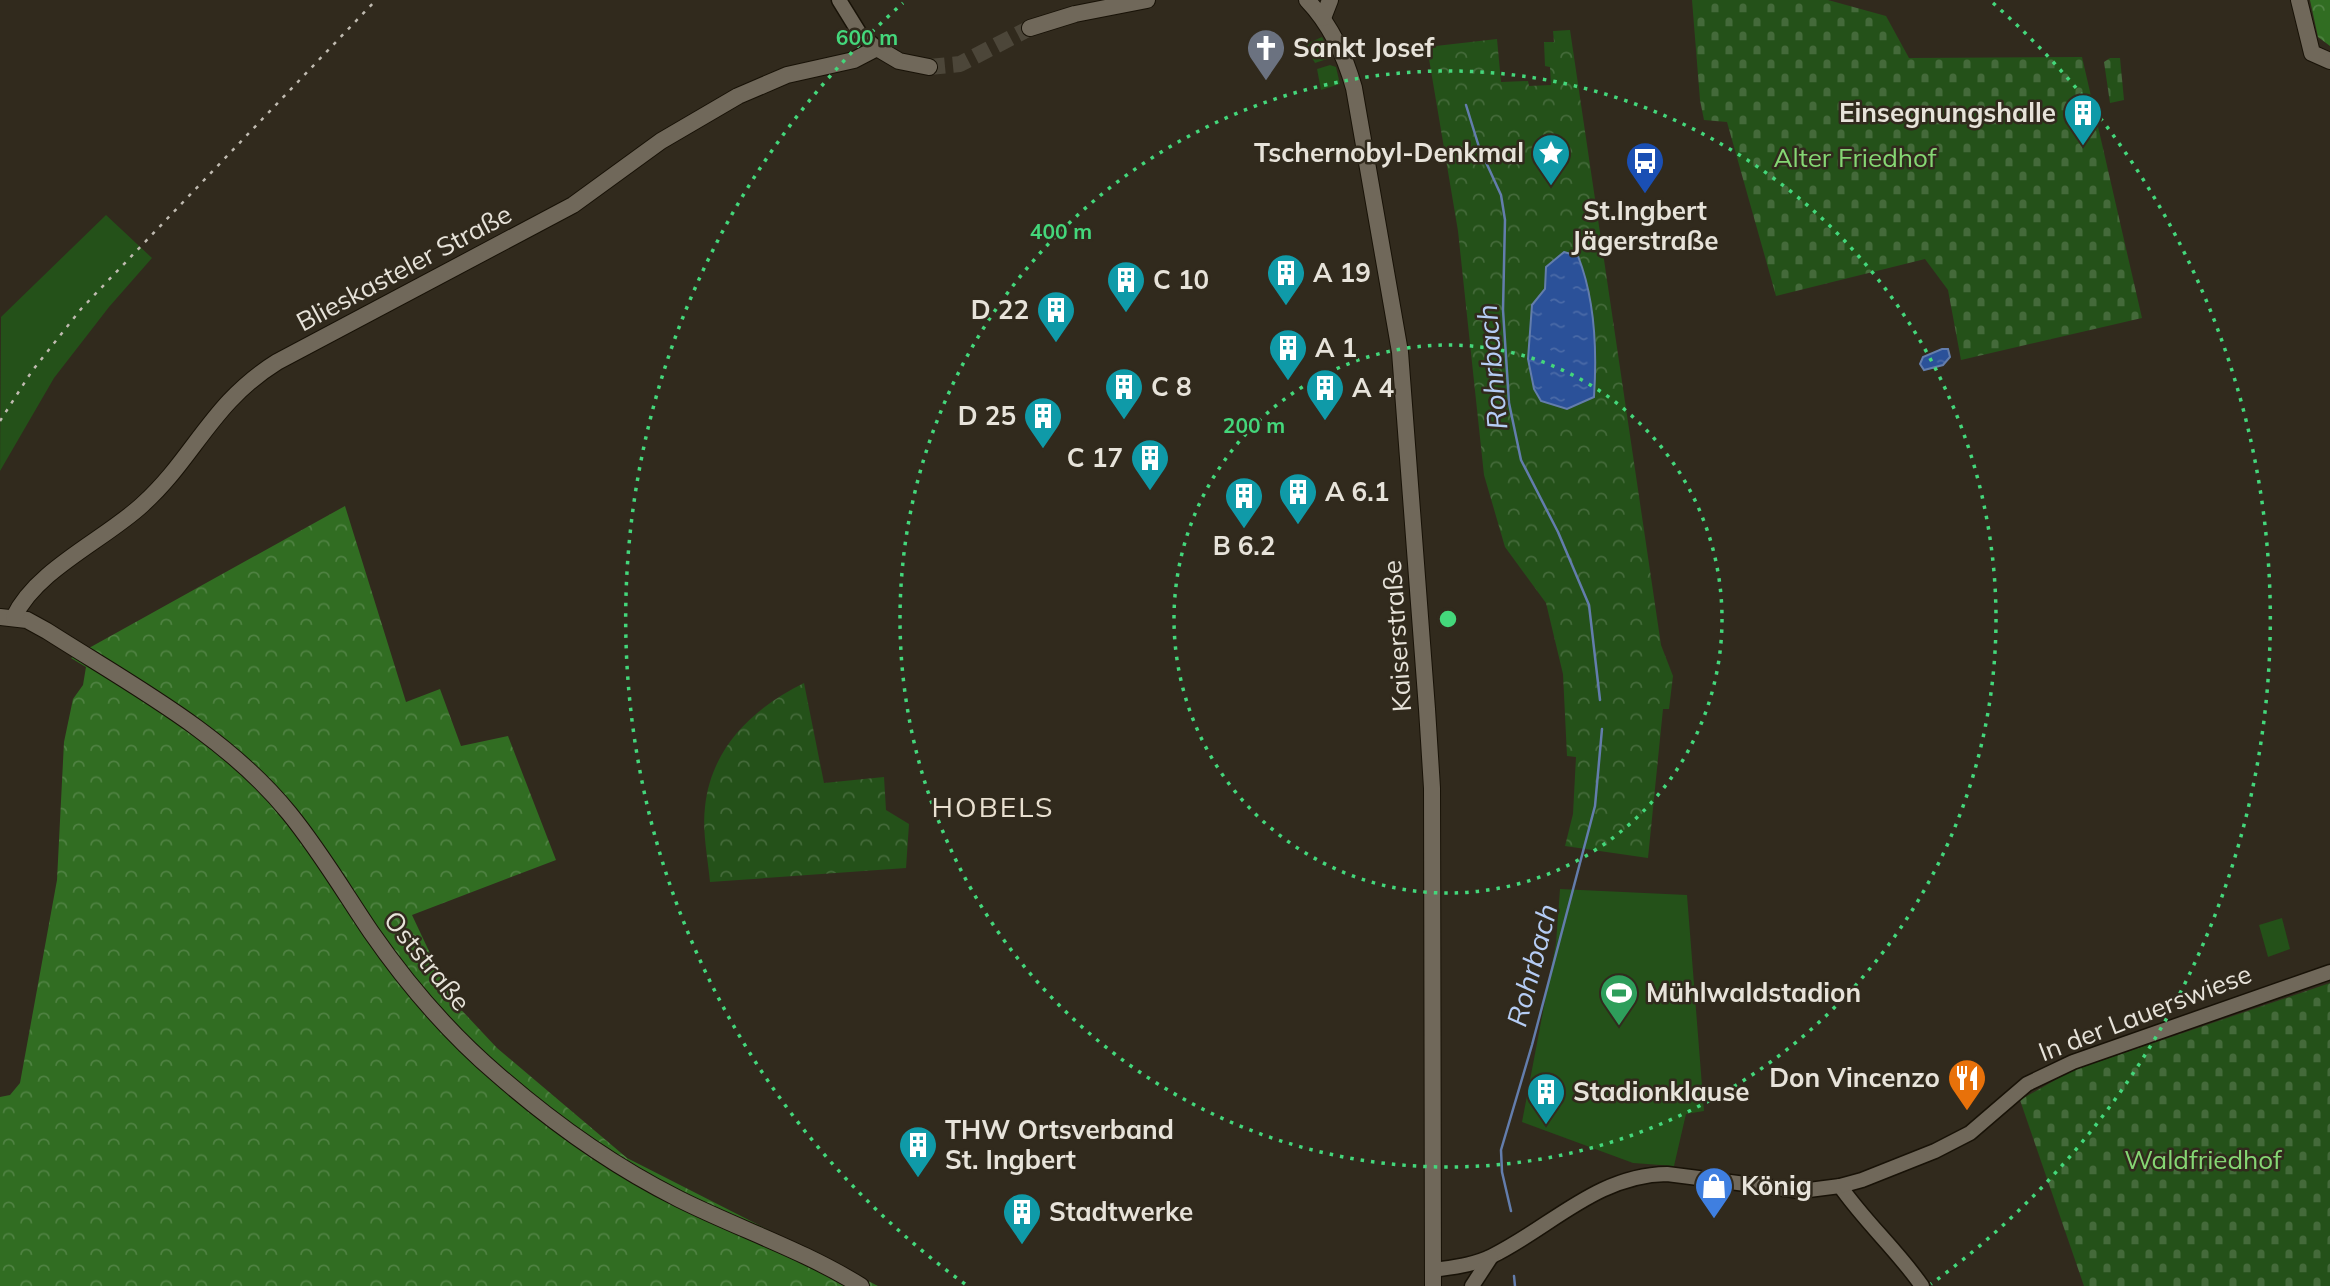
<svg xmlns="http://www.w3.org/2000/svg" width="2330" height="1286" font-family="Mulish,sans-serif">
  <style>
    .green { fill: #245119 }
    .forest { fill: url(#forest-crowns) }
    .cemetery { fill: url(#cemetery-stones) }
    .park { fill: url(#park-crowns) }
    .water { fill: url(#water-ripples); stroke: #637dac; stroke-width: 2 }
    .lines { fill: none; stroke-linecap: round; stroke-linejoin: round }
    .stream { stroke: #637dac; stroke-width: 2.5 }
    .secondary-tunnel { stroke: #4c4639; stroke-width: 16; stroke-dasharray: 16 8; stroke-linecap: butt }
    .tertiary-casing { stroke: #181207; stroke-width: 17 }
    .secondary-casing { stroke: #181207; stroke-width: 18 }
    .tertiary { stroke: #70685a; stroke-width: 14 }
    .secondary { stroke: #70685a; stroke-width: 16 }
    .rail { stroke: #c0bbb1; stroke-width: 2.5; stroke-dasharray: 3.5 7; stroke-linecap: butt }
    .ring { fill: none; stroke: #44d77b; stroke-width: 3.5; stroke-dasharray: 3.5 7 }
    .labels { text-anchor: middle; stroke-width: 5; stroke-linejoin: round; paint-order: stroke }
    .poi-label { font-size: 26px; font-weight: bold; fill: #e7e3da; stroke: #312a1d; text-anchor: start }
    .park-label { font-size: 26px; fill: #85d673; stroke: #312a1d }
    .street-label { font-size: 26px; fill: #e7e3da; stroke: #312a1d }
    .water-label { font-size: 28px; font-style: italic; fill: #b5ccf4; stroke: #312a1d }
    .neighbourhood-label { font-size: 28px; letter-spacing: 2px; fill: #e9e0d0; stroke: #312a1d }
    .centre { fill: #44d77b; stroke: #312a1d; stroke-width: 3.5 }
    .ring-label { font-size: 21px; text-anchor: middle; font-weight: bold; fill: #44d77b; stroke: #312a1d; stroke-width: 5; stroke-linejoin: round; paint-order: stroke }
  </style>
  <defs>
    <pattern id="forest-crowns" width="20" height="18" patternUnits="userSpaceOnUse" patternTransform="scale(1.75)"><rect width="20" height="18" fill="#316d22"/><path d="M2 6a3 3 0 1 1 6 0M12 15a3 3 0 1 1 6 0" fill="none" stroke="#4f8242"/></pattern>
    <pattern id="cemetery-stones" width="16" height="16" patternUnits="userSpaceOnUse" patternTransform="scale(1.75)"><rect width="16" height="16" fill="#245119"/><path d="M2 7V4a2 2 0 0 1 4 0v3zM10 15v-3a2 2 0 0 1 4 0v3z" fill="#446a3a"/></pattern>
    <pattern id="park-crowns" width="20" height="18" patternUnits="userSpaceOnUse" patternTransform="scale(1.75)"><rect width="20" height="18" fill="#245119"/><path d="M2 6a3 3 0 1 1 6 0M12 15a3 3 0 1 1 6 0" fill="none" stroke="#446a3a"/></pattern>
    <pattern id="water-ripples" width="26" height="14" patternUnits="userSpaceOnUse" patternTransform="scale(1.75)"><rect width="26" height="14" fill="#2b5199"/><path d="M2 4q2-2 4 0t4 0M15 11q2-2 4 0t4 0" fill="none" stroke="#4a6aa7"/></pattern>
  </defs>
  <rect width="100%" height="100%" fill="#312a1d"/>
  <g class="green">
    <polygon points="1322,37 1330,52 1327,59 1315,63 1304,45"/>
    <polygon points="1330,65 1336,67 1340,84 1321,90 1317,69"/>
    <polygon points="106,215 152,258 109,307 54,378 0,471 1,317"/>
    <polygon points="1560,889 1687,895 1704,1111 1686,1114 1674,1166 1633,1163 1522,1122 1556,943"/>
    <polygon points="2282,918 2290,949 2268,957 2259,925"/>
  </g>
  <g class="forest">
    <polygon points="2310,0 2330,0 2330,46 2318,37"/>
    <polygon points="345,506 406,702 440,689 461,746 508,736 556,860 412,915 452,1000 497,1048 627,1158 878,1286 0,1286 0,1097 10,1095 20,1083 57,880 64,742 73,699 83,685 86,667 71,658"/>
  </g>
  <g class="cemetery">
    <polygon points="1692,0 1828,0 1886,16 1909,58 2082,57 2142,318 1961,360 1948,290 1925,259 1776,296 1727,122 1704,120 1700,100"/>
    <polygon points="2110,58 2120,58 2124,100 2110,103 2104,62"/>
    <polygon points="2330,983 2330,1286 2084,1286 2020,1100 2071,1071"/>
  </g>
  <g class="park">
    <polygon points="1570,30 1661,645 1673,676 1669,709 1663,709 1648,858 1565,846 1573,814 1576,757 1567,756 1563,674 1546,603 1505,547 1484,475 1458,231 1427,47 1497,39 1501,82 1528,81 1529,86 1551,85 1550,67 1545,66 1544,42 1554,42 1553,31"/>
    <path d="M804,683l20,100 60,-6 2,33 23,14 -3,44 -196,14c-2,-24 -8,-50 -5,-75 6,-59 48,-99 99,-124z"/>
  </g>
  <g class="water">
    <path d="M1564,252l14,4c17,43 19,96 16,141l-27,12 -26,-8 -7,-12 -6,-30 4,-54 13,-16 1,-22z"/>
    <polygon points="1942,349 1948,349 1950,357 1943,365 1924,370 1920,364 1923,357"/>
  </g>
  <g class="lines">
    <g class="stream">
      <polyline points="1466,105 1479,147 1501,195 1505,220 1503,310 1509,403 1521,460 1558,532 1589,605 1600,700"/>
      <polyline points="1511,1211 1502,1172 1501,1150 1532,1045 1595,806 1602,729"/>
      <polyline points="1514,1276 1515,1286"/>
    </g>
    <polyline class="secondary-tunnel" points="929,67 960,64 1030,28"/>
    <defs>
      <g id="tertiary">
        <polyline points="839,0 860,34 877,48"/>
        <path d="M1840,1186c25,36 57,64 82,100"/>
        <path d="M1434,1270c20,-3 40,-5 58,-14 59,-29 105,-81 175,-82l134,17 39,-5 22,-6 73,-29 35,-18 57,-49 46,-22 257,-90"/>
        <polyline points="1472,1286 1491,1257"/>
      </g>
      <g id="secondary">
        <path d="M1307,0c24,25 38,56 47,88l46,264 27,357 5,79 1,498"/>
        <polyline points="2299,0 2312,53 2330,61"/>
        <polyline points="1323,18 1330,0"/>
        <polyline points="1030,28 1075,14 1147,0"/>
        <path d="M0,617l27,3 20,11c83,53 179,104 242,182 31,38 55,79 82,119 36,52 79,102 127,143 55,48 115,91 181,124 60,30 124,51 182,87"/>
        <path d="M14,617c22,-47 90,-77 128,-112 53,-48 69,-102 135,-143l296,-157 88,-64 77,-45 49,-21 67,-15 23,-12 22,13 30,6"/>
      </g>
    </defs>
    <use href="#tertiary" class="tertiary-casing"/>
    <use href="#secondary" class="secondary-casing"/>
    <use href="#tertiary" class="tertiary"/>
    <use href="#secondary" class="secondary"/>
    <polyline class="rail" points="0,421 32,371 81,309 376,0"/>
  </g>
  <g class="ring">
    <circle cx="1448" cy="619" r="274"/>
    <circle cx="1448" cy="619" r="548"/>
    <path d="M965 1284A822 822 0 0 1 903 3M1993 3A822 822 0 0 1 1931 1284"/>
  </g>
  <defs>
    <symbol id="church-pin" viewBox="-11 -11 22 30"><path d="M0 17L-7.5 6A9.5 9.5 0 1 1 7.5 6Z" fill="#6b7280" stroke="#312a1d"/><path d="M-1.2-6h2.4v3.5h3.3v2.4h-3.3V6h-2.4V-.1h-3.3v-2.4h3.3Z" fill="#fff"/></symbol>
    <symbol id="building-pin" viewBox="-11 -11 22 30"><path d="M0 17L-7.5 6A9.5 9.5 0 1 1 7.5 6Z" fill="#0f9aa8" stroke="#312a1d"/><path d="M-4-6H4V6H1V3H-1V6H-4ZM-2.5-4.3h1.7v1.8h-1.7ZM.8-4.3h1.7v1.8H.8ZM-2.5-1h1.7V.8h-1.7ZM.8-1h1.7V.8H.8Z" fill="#fff"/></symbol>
    <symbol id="sight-pin" viewBox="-11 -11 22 30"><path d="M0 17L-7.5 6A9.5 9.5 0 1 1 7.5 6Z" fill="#0f9aa8" stroke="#312a1d"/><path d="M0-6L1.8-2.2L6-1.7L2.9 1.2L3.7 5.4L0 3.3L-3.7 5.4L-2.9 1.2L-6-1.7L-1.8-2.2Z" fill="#fff"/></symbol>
    <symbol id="bus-pin" viewBox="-11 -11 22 30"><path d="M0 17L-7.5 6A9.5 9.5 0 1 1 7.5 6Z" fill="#1a4fb4" stroke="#312a1d"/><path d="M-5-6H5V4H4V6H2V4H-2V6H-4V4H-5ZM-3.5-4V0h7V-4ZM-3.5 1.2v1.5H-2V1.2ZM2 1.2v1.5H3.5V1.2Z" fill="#fff"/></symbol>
    <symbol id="stadium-pin" viewBox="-11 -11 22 30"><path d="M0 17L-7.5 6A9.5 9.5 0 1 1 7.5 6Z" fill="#2e9e5b" stroke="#312a1d"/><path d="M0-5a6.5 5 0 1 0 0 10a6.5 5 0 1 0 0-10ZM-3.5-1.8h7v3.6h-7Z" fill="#fff"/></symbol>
    <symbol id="restaurant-pin" viewBox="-11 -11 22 30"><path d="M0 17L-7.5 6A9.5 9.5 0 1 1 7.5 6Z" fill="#e8710a" stroke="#312a1d"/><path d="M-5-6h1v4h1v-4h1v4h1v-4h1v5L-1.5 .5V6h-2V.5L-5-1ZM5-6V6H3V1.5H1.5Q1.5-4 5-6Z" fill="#fff"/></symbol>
    <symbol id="shop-pin" viewBox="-11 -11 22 30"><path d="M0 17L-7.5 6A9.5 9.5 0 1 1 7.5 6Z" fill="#3f7fe0" stroke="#312a1d"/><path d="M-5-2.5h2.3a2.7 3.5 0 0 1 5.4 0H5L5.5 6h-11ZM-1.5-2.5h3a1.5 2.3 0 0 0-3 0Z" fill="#fff"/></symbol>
  </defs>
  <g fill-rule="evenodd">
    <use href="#church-pin" x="1244" y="26" width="44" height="60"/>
    <use href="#building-pin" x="2061" y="91" width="44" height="60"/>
    <use href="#sight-pin" x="1529" y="131" width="44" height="60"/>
    <use href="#bus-pin" x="1623" y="139" width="44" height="60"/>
    <use href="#building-pin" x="1264" y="251" width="44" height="60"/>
    <use href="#building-pin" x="1104" y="258" width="44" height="60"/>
    <use href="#building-pin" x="1034" y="288" width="44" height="60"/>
    <use href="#building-pin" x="1266" y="326" width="44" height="60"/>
    <use href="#building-pin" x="1102" y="365" width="44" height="60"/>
    <use href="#building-pin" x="1303" y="366" width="44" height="60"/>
    <use href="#building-pin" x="1021" y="394" width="44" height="60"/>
    <use href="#building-pin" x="1128" y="436" width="44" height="60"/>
    <use href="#building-pin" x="1276" y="470" width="44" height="60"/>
    <use href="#building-pin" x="1222" y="474" width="44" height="60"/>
    <use href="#stadium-pin" x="1597" y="971" width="44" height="60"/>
    <use href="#restaurant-pin" x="1945" y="1056" width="44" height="60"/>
    <use href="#building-pin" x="1524" y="1070" width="44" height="60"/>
    <use href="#building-pin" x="896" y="1123" width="44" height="60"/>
    <use href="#shop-pin" x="1692" y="1164" width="44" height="60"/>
    <use href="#building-pin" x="1000" y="1190" width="44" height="60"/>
  </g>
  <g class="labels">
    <g class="poi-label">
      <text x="1293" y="57">Sankt Josef</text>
      <text x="2056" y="122" text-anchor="end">Einsegnungshalle</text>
      <text x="1524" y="162" text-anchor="end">Tschernobyl-Denkmal</text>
      <text x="1645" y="220" text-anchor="middle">St.Ingbert<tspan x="1645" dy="30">Jägerstraße</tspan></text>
      <text x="1313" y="282">A 19</text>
      <text x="1153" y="289">C 10</text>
      <text x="1029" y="319" text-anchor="end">D 22</text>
      <text x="1315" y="357">A 1</text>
      <text x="1151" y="396">C 8</text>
      <text x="1352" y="397">A 4</text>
      <text x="1016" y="425" text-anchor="end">D 25</text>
      <text x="1123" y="467" text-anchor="end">C 17</text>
      <text x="1325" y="501">A 6.1</text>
      <text x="1244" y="555" text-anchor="middle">B 6.2</text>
      <text x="1646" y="1002">Mühlwaldstadion</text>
      <text x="1940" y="1087" text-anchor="end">Don Vincenzo</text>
      <text x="1573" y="1101">Stadionklause</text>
      <text x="945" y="1139">THW Ortsverband<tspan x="945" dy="30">St. Ingbert</tspan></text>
      <text x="1741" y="1195">König</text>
      <text x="1049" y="1221">Stadtwerke</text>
    </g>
    <g class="park-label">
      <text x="1855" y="167">Alter Friedhof</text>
      <text x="2203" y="1169">Waldfriedhof</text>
    </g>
    <g class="street-label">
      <text transform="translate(404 268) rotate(-28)" y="9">Blieskasteler Straße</text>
      <text transform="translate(1397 636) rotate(-94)" y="9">Kaiserstraße</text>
      <text transform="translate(427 961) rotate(51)" y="9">Oststraße</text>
      <text transform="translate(2145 1013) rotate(-21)" y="9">In der Lauerswiese</text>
    </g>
    <g class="water-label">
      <text transform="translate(1492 367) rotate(-95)" y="10">Rohrbach</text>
      <text transform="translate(1532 965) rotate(-75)" y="10">Rohrbach</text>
    </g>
    <g class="neighbourhood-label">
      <text x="993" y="817">HOBELS</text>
    </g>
  </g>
  <circle cx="1448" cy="619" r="10" class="centre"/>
  <g class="ring-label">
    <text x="867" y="45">600 m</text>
    <text x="1061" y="239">400 m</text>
    <text x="1254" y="433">200 m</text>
  </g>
</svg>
